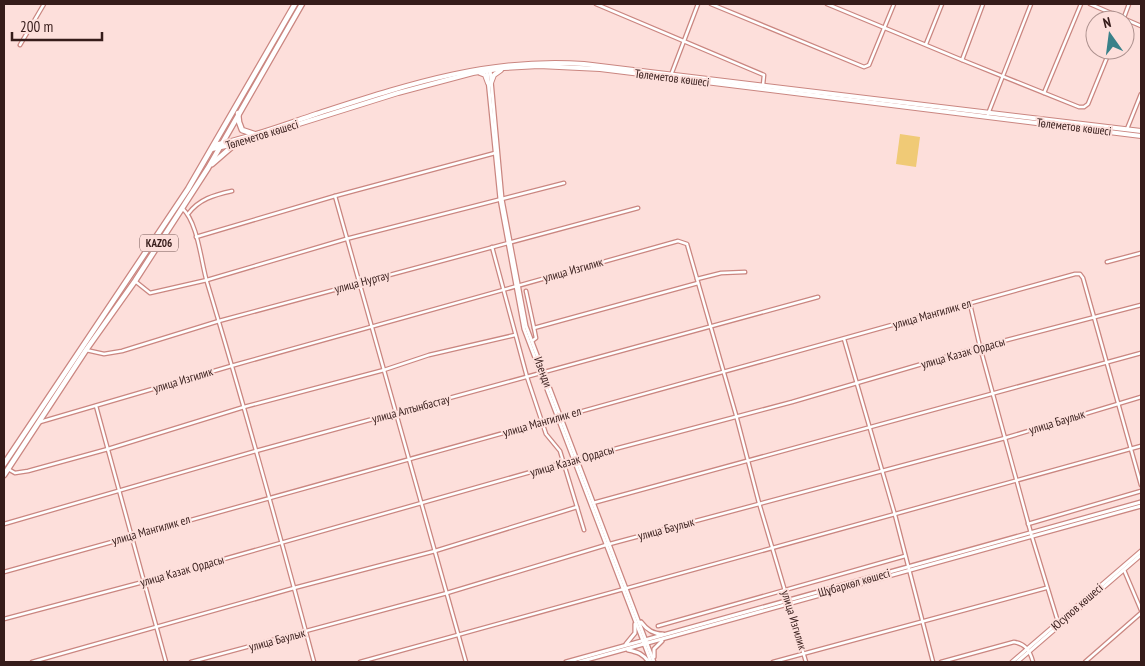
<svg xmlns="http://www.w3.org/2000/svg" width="1145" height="666" font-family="'PT Sans Narrow',sans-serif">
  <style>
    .green { fill: #f0ca76 }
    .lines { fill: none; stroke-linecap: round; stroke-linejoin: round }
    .street-casing { stroke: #ca8680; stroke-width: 5 }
    .secondary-casing { stroke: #ca8680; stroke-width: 5.5 }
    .primary-casing { stroke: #ca8680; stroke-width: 6 }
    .highway-casing { stroke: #ca8680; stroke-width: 7 }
    .street { stroke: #fff; stroke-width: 2.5 }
    .secondary { stroke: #fff; stroke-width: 3 }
    .primary { stroke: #fff; stroke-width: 4 }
    .highway { stroke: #fff; stroke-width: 4.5 }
    .labels { text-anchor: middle; stroke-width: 4; stroke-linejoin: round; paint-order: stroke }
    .shield { fill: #fddfdb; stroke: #725654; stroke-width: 1 }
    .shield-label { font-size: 11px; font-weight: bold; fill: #361c1a }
    .street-label { font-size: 12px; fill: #361c1a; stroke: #fddfdb }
  </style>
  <rect width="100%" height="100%" fill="#fddfdb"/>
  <polygon class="green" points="900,134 920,137 916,167 896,164"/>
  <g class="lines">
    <defs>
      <g id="street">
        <polyline points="596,4 764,75 763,85"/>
        <polyline points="711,4 864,67 869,65 894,4"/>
        <polyline points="827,4 962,60"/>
        <polyline points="983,4 962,60 1079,107 1084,107 1088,104 1110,50"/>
        <polyline points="1090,4 1141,26"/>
        <polyline points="1123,20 1129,4"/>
        <polyline points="926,44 942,4"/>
        <polyline points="20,45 44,4"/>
        <polyline points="671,75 698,4"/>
        <polyline points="1044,93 1081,4"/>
        <polyline points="988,114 1031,4"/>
        <polyline points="1127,129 1141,94"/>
        <polyline points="335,196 466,662"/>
        <path d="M182,208c16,14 19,54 25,74 38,126 73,253 107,380"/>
        <path d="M188,214c11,-15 26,-19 44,-23"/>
        <polyline points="196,237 335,196 495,153"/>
        <polyline points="492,247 527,377 546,434 560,451 584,530"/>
        <polyline points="1107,262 1141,253"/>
        <polyline points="697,279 721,273 745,272"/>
        <polyline points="135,281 150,293 207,280 346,239 564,183"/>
        <polyline points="526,291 534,328"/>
        <polyline points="970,304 980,347 1032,537 1058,622"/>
        <polyline points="844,339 895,515 933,662"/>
        <polyline points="532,341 536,338 534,328 698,283"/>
        <polyline points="86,350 104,354 122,351 219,321 638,208"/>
        <polyline points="96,406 166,662"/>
        <polyline points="40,422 231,366 678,241 687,244 736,415 759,503 806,662"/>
        <polyline points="8,469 15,473 28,471 108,449 244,407 384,370 429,355 515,335"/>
        <polyline points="593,503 1141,353"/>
        <polyline points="4,524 256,451 818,297"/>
        <polyline points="1028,524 1141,491"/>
        <polyline points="1124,570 1141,610"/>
        <polyline points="4,572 1075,274 1080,274 1083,278 1141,485"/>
        <polyline points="4,619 143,582 573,460 792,402 980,347 1141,305"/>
        <polyline points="658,626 905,556"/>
        <polyline points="32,662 294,588 435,551 577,507"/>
        <polyline points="191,662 447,593 606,545 1005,438 1141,397"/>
        <polyline points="360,662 1141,446"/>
        <polyline points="773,662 1046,588"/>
        <path d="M941,662l73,-20c12,2 16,9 19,20"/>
        <polyline points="1085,662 1141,613"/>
      </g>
      <g id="secondary">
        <polyline points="490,69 502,199 526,326 654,662"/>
        <polyline points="487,70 500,199 524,329 651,662"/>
        <path d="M641,622c6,8 12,12 22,12"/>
        <polyline points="626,644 635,633 635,624"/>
        <path d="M628,650c10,2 15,4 21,12"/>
        <polyline points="654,657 654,649 662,641"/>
        <polyline points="566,662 1141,502"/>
        <polyline points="579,662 1141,506"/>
        <polyline points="1012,662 1141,551"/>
        <polyline points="1017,662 1141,555"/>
      </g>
      <g id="primary">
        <polyline points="480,73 485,75 488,83"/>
        <polyline points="491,83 494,75 501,70"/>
        <path d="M214,145c35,-7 69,-20 102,-31 90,-29 172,-57 268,-50l557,67"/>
        <polyline points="212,149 235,144 398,93 473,73 504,68 539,66 600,69 1141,136"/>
      </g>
      <g id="highway">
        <polyline points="238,113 239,122 242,130 254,134"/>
        <polyline points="212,164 235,144"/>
        <polyline points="4,464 188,189 295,4"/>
        <polyline points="4,475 86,350 135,281 208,168 302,4"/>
      </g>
    </defs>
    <use href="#street" class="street-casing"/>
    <use href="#secondary" class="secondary-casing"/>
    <use href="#primary" class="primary-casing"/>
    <use href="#highway" class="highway-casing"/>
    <use href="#street" class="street"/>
    <use href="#secondary" class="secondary"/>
    <use href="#primary" class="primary"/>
    <use href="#highway" class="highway"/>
  </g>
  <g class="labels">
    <rect class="shield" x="140" y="234.5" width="38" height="17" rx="4"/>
    <g class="shield-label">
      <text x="159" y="247">KАZ06</text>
    </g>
    <g class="street-label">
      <text transform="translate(672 78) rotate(7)" y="4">Төлеметов көшесі</text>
      <text transform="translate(1074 127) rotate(7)" y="4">Төлеметов көшесі</text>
      <text transform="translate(262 135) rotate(-17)" y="4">Төлеметов көшесі</text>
      <text transform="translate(573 270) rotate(-16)" y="4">улица Изгилик</text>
      <text transform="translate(362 282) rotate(-15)" y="4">улица Нуртау</text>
      <text transform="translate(932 314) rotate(-16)" y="4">улица Мангилик ел</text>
      <text transform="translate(963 353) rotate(-16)" y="4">улица Казак Ордасы</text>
      <text transform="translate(543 372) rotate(69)" y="4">Изенди</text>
      <text transform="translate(183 380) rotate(-17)" y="4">улица Изгилик</text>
      <text transform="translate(411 409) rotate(-15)" y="4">улица Алтынбастау</text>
      <text transform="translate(542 422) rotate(-16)" y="4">улица Мангилик ел</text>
      <text transform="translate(1057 422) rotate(-17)" y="4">улица Баулык</text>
      <text transform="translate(572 461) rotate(-16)" y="4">улица Казак Ордасы</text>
      <text transform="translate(666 529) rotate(-15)" y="4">улица Баулык</text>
      <text transform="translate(151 530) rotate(-16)" y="4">улица Мангилик ел</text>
      <text transform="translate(182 571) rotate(-16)" y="4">улица Казак Ордасы</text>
      <text transform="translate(854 583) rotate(-16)" y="4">Шұбаркөл көшесі</text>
      <text transform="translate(1077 607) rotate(-41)" y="4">Юсупов көшесі</text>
      <text transform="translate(794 620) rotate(73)" y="4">улица Изгилик</text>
      <text transform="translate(277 640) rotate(-15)" y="4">улица Баулык</text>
    </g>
  </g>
  <rect width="1145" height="666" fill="none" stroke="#361c1a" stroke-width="10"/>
  <g transform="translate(1110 35) rotate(346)"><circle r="24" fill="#fddfdb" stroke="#ad918e"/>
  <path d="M0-4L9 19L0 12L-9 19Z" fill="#398189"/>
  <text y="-8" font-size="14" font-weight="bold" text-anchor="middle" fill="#361c1a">N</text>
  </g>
  <path d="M12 32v8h90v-8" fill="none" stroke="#361c1a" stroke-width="2.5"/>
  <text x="20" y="32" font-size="15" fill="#361c1a" stroke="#fddfdb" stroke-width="4" paint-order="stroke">200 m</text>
</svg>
